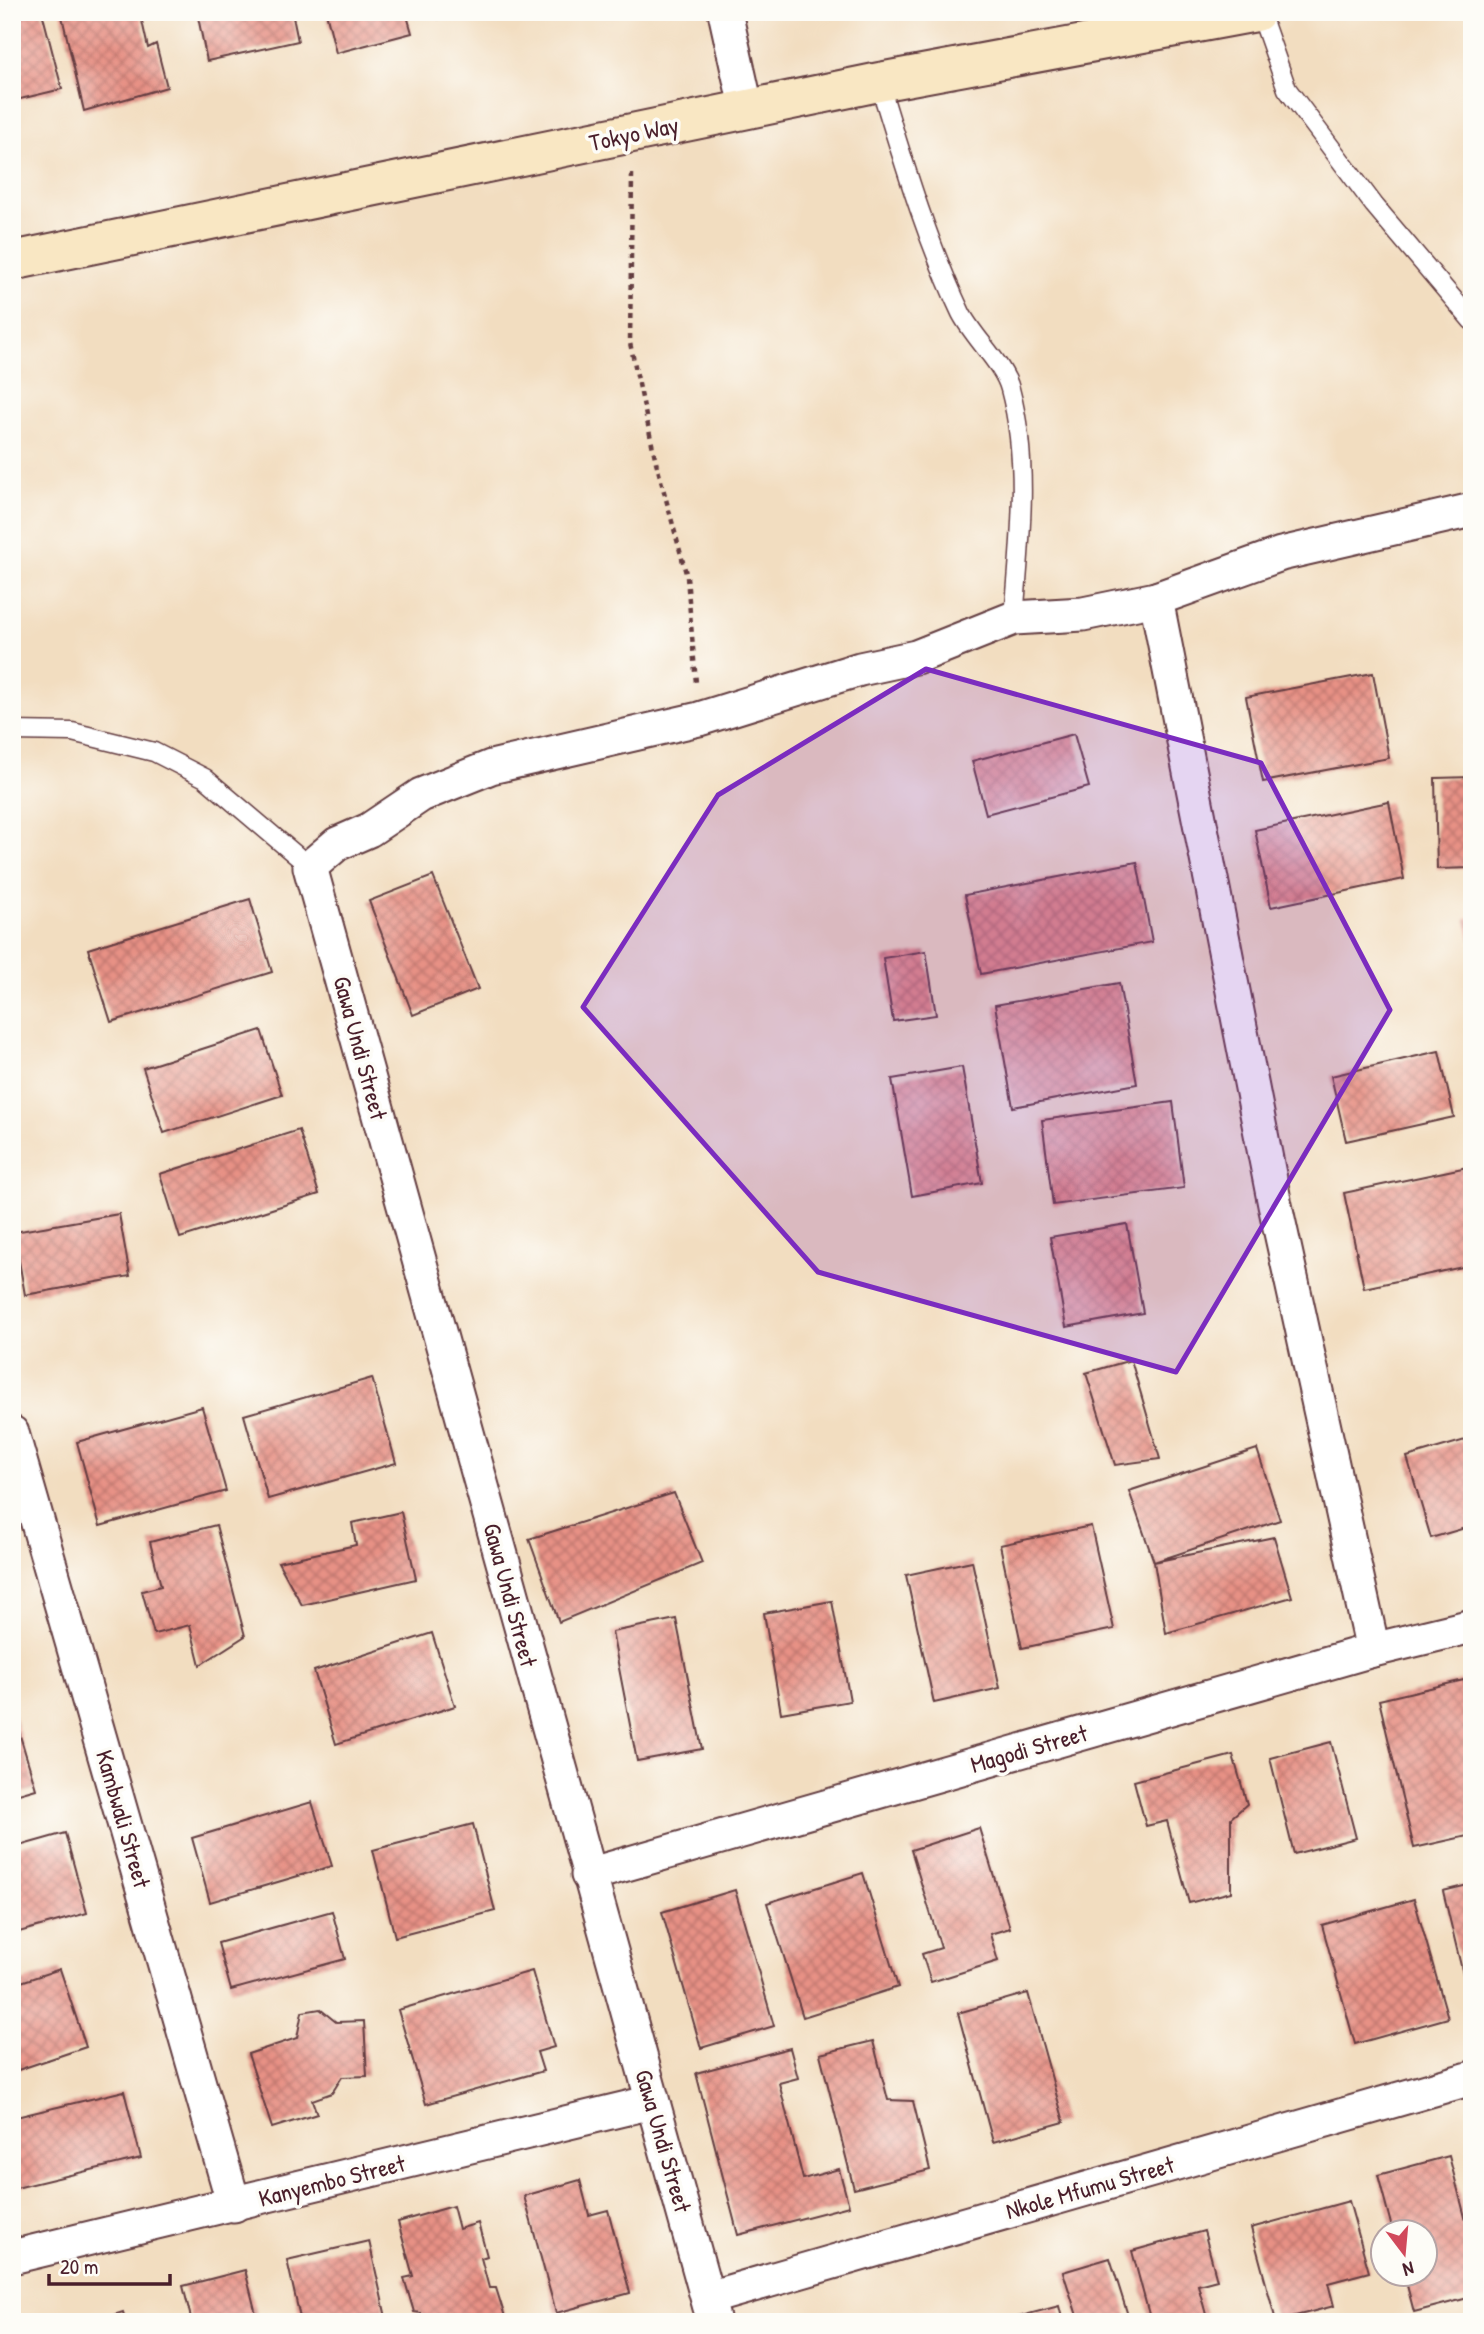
<svg xmlns="http://www.w3.org/2000/svg" width="1484" height="2334" font-family="'Patrick Hand',sans-serif">
  <style>
    .building { fill: url(#building-cross-hatch) }
    .lines { fill: none; stroke-linecap: round; stroke-linejoin: round }
    .lane-casing { stroke: #633c41; stroke-width: 21 }
    .street-casing { stroke: #633c41; stroke-width: 37 }
    .secondary-casing { stroke: #633c41; stroke-width: 42 }
    .path { stroke: #633c41; stroke-width: 4.5; stroke-dasharray: 5 5; stroke-linecap: butt }
    .lane { stroke: #fff; stroke-width: 18 }
    .street { stroke: #fff; stroke-width: 33 }
    .secondary { stroke: #f9e7c3; stroke-width: 38 }
    .marked { fill: #7b2cbf; fill-opacity: 0.2; stroke: #7b2cbf; stroke-width: 5; stroke-linejoin: round }
    .labels { text-anchor: middle; stroke-width: 7; stroke-linejoin: round; paint-order: stroke }
    .street-label { font-size: 24px; fill: #4a1f2b; stroke: #fdfcf7 }
  </style>
  <defs>
    <pattern id="building-cross-hatch" width="8" height="8" patternUnits="userSpaceOnUse" patternTransform="scale(1.75)"><rect width="8" height="8" fill="#e79185"/><path d="M0 0l8 8M0 8l8-8" fill="none" stroke="#bd766d"/></pattern>
  </defs>
  <rect width="100%" height="100%" fill="#fdfcf7"/>
  <filter id="ink" filterUnits="userSpaceOnUse"><feTurbulence type="fractalNoise" baseFrequency=".0143" numOctaves="2"/><feDisplacementMap in="SourceGraphic" scale="14" xChannelSelector="R" yChannelSelector="G"/><feConvolveMatrix kernelMatrix="1 2 1 2 8 2 1 2 1" color-interpolation-filters="sRGB"/></filter>
  <filter id="wash" filterUnits="userSpaceOnUse"><feTurbulence type="fractalNoise" baseFrequency=".00686" numOctaves="4" result="noise"/><feDisplacementMap in="SourceGraphic" scale="28" xChannelSelector="R" yChannelSelector="G"/><feGaussianBlur stdDeviation="1.57" result="paint"/><feColorMatrix in="noise" values="0 0 0 0 0 0 0 0 0 0 0 0 0 0 0 0 0 1.4 0 .05"/><feComposite in="paint" operator="in"/></filter>
  <g filter="url(#wash)">
    <rect width="100%" height="100%" fill="#f2ddc0"/>
    <g id="blocks">
      <g class="building">
        <polygon points="12,12 42,12 62,89 12,101"/>
        <polygon points="61,12 140,12 148,48 156,44 167,87 84,111"/>
        <polygon points="197,12 292,12 298,41 207,61"/>
        <polygon points="326,12 406,12 412,33 336,53"/>
        <polygon points="437,12 462,12 462,13 439,19"/>
        <polygon points="1373,673 1389,758 1263,782 1246,697"/>
        <polygon points="1074,734 1089,787 986,814 972,761"/>
        <polygon points="1472,777 1472,868 1437,869 1435,778"/>
        <polygon points="1389,802 1404,879 1271,907 1255,830"/>
        <polygon points="1137,862 1152,942 981,974 965,895"/>
        <polygon points="433,876 478,989 413,1015 369,901"/>
        <polygon points="250,899 272,972 111,1022 88,949"/>
        <polygon points="1472,917 1472,941 1471,941 1465,918"/>
        <polygon points="926,951 936,1015 893,1021 883,958"/>
        <polygon points="1119,983 1137,1084 1013,1107 995,1005"/>
        <polygon points="261,1030 282,1095 164,1133 143,1068"/>
        <polygon points="1439,1051 1454,1117 1346,1141 1331,1076"/>
        <polygon points="962,1067 982,1183 912,1196 892,1079"/>
        <polygon points="1173,1102 1184,1188 1053,1205 1042,1120"/>
        <polygon points="299,1130 319,1194 180,1238 160,1174"/>
        <polygon points="1472,1166 1472,1265 1364,1288 1344,1193"/>
        <polygon points="119,1214 130,1276 25,1295 14,1232"/>
        <polygon points="1127,1224 1143,1313 1066,1327 1050,1237"/>
        <polygon points="1131,1360 1160,1459 1115,1465 1086,1373"/>
        <polygon points="372,1378 396,1463 268,1499 244,1415"/>
        <polygon points="202,1407 226,1491 100,1526 77,1442"/>
        <polygon points="1472,1438 1472,1526 1431,1538 1407,1457"/>
        <polygon points="1257,1449 1280,1520 1154,1562 1274,1537 1292,1597 1166,1633 1154,1562 1129,1491"/>
        <polygon points="674,1493 702,1563 559,1622 529,1539"/>
        <polygon points="401,1512 416,1579 302,1605 278,1562 356,1545 352,1523"/>
        <polygon points="216,1525 245,1636 200,1665 190,1625 154,1634 142,1591 161,1586 150,1542"/>
        <polygon points="1091,1526 1114,1629 1022,1648 1000,1545"/>
        <polygon points="972,1561 1000,1688 934,1703 906,1575"/>
        <polygon points="832,1601 850,1701 781,1713 764,1613"/>
        <polygon points="676,1619 702,1749 637,1761 612,1632"/>
        <polygon points="432,1633 455,1706 336,1744 314,1671"/>
        <polygon points="1464,1680 1472,1712 1472,1835 1414,1848 1379,1700"/>
        <polygon points="13,1712 36,1789 12,1796 12,1713"/>
        <polygon points="1331,1742 1356,1838 1294,1854 1270,1758"/>
        <polygon points="1233,1755 1247,1804 1231,1818 1231,1892 1189,1903 1167,1821 1146,1826 1134,1781"/>
        <polygon points="312,1802 332,1866 210,1902 192,1838"/>
        <polygon points="473,1824 495,1911 395,1937 373,1850"/>
        <polygon points="979,1828 1010,1928 990,1934 998,1961 931,1982 922,1954 941,1948 911,1850"/>
        <polygon points="65,1833 87,1913 12,1934 12,1848"/>
        <polygon points="863,1873 898,1987 803,2017 767,1903"/>
        <polygon points="1472,1884 1472,1994 1468,1995 1443,1891"/>
        <polygon points="735,1890 774,2026 701,2048 662,1912"/>
        <polygon points="1414,1899 1448,2018 1355,2044 1322,1925"/>
        <polygon points="332,1911 345,1959 231,1990 218,1943"/>
        <polygon points="60,1969 86,2047 12,2072 12,1985"/>
        <polygon points="532,1971 554,2047 537,2052 543,2071 426,2104 398,2010"/>
        <polygon points="1028,1993 1064,2122 993,2142 958,2013"/>
        <polygon points="320,2009 336,2022 364,2021 367,2076 342,2077 332,2093 312,2100 317,2114 272,2128 248,2054 297,2038 302,2012"/>
        <polygon points="873,2041 888,2100 913,2101 930,2170 854,2189 820,2054"/>
        <polygon points="790,2048 798,2078 779,2083 803,2179 839,2169 849,2206 738,2235 696,2073"/>
        <polygon points="124,2091 141,2158 12,2189 12,2118"/>
        <polygon points="1449,2156 1472,2244 1472,2297 1414,2312 1404,2274 1424,2274 1424,2232 1393,2232 1378,2175"/>
        <polygon points="580,2180 589,2215 608,2210 630,2293 556,2313 524,2196"/>
        <polygon points="1349,2201 1369,2272 1328,2283 1334,2306 1276,2321 1251,2228"/>
        <polygon points="453,2206 459,2229 478,2223 487,2256 481,2258 489,2288 496,2288 506,2320 424,2322 421,2313 414,2312 404,2278 413,2276 398,2222"/>
        <polygon points="1204,2231 1217,2280 1198,2285 1208,2322 1151,2322 1132,2251"/>
        <polygon points="369,2241 387,2322 301,2322 287,2260"/>
        <polygon points="1110,2258 1130,2322 1079,2322 1063,2272"/>
        <polygon points="245,2270 258,2322 192,2322 183,2286"/>
        <polygon points="1059,2306 1063,2322 1002,2322 1002,2321"/>
        <polygon points="123,2312 126,2322 94,2322 94,2321"/>
      </g>
    </g>
  </g>
  <g filter="url(#ink)">
    <use href="#blocks" fill-opacity="0" stroke="#633c41" stroke-width="2"/>
    <g class="lines">
      <defs>
        <g id="lane">
          <polyline points="1260,12 1287,89 1374,205 1472,321"/>
          <path d="M879,82c24,78 47,157 82,231 12,24 43,52 49,76 20,74 10,154 4,229"/>
          <polyline points="12,731 72,732 154,752 205,778 310,867"/>
        </g>
        <g id="street">
          <polyline points="725,12 747,111"/>
          <polyline points="1156,599 1275,1205 1373,1650"/>
          <polyline points="12,1433 234,2205"/>
          <polyline points="588,1875 1373,1650 1472,1626"/>
          <polyline points="12,2257 652,2102"/>
          <polyline points="708,2298 1472,2078"/>
          <polyline points="714,2322 310,867 337,844 369,830 421,795 491,767 699,719 860,669 916,657 1014,618 1083,614 1156,599 1281,554 1472,510"/>
        </g>
        <polyline id="secondary" points="12,261 879,82 1256,12"/>
      </defs>
      <use href="#lane" class="lane-casing"/>
      <use href="#street" class="street-casing"/>
      <use href="#secondary" class="secondary-casing"/>
      <polyline class="path" points="632,174 630,343 656,462 687,577 696,683"/>
      <use href="#lane" class="lane"/>
      <use href="#street" class="street"/>
      <use href="#secondary" class="secondary"/>
    </g>
  </g>
  <path class="marked" d="M926,669l335,94 129,247 -214,362 -358,-100 -235,-265 135,-212z"/>
  <g class="labels">
    <g class="street-label">
      <text transform="translate(634 134) rotate(-12)" y="8">Tokyo Way</text>
      <text transform="translate(360 1048) rotate(75)" y="8">Gawa Undi Street</text>
      <text transform="translate(510 1595) rotate(75)" y="8">Gawa Undi Street</text>
      <text transform="translate(1029 1749) rotate(-16)" y="8">Magodi Street</text>
      <text transform="translate(123 1819) rotate(74)" y="8">Kambwali Street</text>
      <text transform="translate(663 2141) rotate(74)" y="8">Gawa Undi Street</text>
      <text transform="translate(332 2181) rotate(-14)" y="8">Kanyembo Street</text>
      <text transform="translate(1090 2188) rotate(-16)" y="8">Nkole Mfumu Street</text>
    </g>
  </g>
  <rect width="1484" height="2334" fill="none" stroke="#fdfcf7" stroke-width="42"/>
  <g transform="translate(1404 2253) rotate(164)"><circle r="33" fill="#fdfcf7" stroke="#b5a4a5" stroke-width="2"/>
  <path d="M0-5L12 26L0 18L-12 26Z" fill="#d1495b"/>
  <text y="-10" font-size="19" font-weight="bold" text-anchor="middle" fill="#4a1f2b">N</text>
  </g>
  <path d="M49 2274v10h121v-10" fill="none" stroke="#4a1f2b" stroke-width="3.5"/>
  <text x="60" y="2274" font-size="21" fill="#4a1f2b" stroke="#fdfcf7" stroke-width="5" paint-order="stroke">20 m</text>
</svg>
